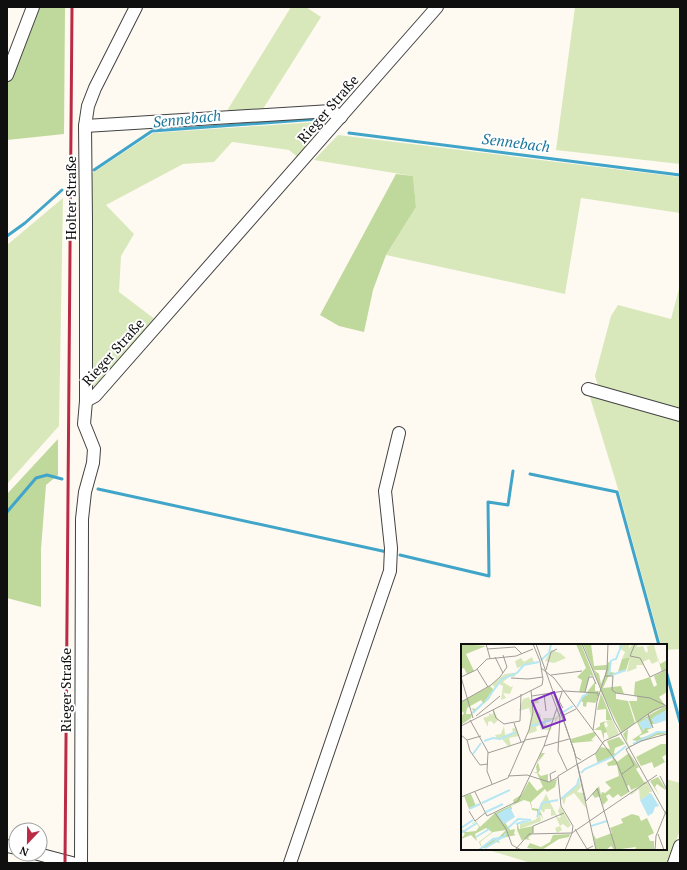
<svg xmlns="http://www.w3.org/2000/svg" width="687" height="870" font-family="'PT Serif',serif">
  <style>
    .green { fill: #d8e8bb }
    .forest { fill: #bfd89b }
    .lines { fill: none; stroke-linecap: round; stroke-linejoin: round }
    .stream { stroke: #40a5c9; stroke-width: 3 }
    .minor-casing { stroke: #424242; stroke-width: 14 }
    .minor { stroke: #fff; stroke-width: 12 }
    .rail { stroke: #ba2b45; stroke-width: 3 }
    .labels { text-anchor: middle; stroke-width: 4; stroke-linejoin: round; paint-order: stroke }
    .street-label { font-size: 14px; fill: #0f0f0f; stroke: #fff }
    .water-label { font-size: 15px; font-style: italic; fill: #1b769d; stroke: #fff }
    .inset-river { fill: none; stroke: #b7e6f4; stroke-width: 2 }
    .inset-road { fill: none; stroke: #9e9c97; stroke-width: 1 }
    .view { fill: #7b2cbf; fill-opacity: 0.15; stroke: #7b2cbf; stroke-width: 2 }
    .inset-edge { fill: none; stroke: #0f0f0f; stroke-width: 2 }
  </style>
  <rect width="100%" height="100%" fill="#fefaf1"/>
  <g class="green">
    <polygon points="291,7 306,7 321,17 263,109 225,114"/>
    <polygon points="575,7 680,7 680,164 556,150"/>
    <polygon points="331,121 299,158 289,150 232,142 214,162 183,164 106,205 134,234 121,256 119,292 156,320 95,388 92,388 88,176 153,133"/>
    <polygon points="338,135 680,177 680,213 581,198 565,294 386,255 416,207 413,176 314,160"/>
    <polygon points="63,198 59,426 7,484 7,245"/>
    <polygon points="680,285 680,413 598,386 595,376 611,316 618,305 671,319"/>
    <polygon points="589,394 680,420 680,649 666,650 666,645 661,645 619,492"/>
    <polygon points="666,779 680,783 680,830 668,863 531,863 485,849 666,849"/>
  </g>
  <g class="forest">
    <polygon points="37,7 65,7 64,134 7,140 7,84"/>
    <polygon points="396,174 413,176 416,207 386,255 380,271 373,290 364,332 339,326 320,315"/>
    <polygon points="58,439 58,475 46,485 41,549 41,607 7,598 7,494"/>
  </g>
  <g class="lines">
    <g class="stream">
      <polyline points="349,133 680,175"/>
      <polyline points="94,170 152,131 318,119"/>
      <polyline points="7,236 25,223 62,190"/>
      <polyline points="530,474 617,492 659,645"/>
      <polyline points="98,489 387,552"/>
      <polyline points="7,512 36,478 47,475 62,479"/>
      <polyline points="400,555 489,576 488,502 508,505 513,471"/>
      <polyline points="666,671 680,722"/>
    </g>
    <defs>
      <g id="minor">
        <polyline points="7,75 33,7"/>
        <polyline points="85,126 331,111 341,117"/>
        <polyline points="588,389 680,415"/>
        <polyline points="86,401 95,396 437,7"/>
        <polyline points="7,846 16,848"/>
        <polyline points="38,854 72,863"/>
        <polyline points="81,863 82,519 85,492 93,463 94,449 84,424 86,401 86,221 85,126 88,106 95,88 136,7"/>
        <polyline points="290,863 390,571 391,548 385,491 399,433"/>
        <polyline points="674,863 680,846"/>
      </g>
    </defs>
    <use href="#minor" class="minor-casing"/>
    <use href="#minor" class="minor"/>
    <polyline class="rail" points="65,863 72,7"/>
  </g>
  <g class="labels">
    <g class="street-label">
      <text transform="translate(328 109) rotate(-49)" y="5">Rieger Straße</text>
      <text transform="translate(71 198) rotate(-90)" y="5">Holter Straße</text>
      <text transform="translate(113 352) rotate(-48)" y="5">Rieger Straße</text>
      <text transform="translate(66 690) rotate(-90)" y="5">Rieger Straße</text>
    </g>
    <g class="water-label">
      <text transform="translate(187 119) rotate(-6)" y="5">Sennebach</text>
      <text transform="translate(516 143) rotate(7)" y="5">Sennebach</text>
    </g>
  </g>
  <g transform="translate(461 644)">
    <rect width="206" height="206" fill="#fefaf1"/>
    <path d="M159,0h9v4l4,-4h5l-1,3 6,-1 3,7 2,-2 -1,-5 7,-1 4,16 -6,3 -3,-5 -6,3 1,3h-8l1,3 -10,4 3,-15 -8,2 3,-7 -6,-4zM90,6l9,3 6,5 -12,5 -9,-2zM71,13l2,5 -17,6 -2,-7 6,-3 3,4zM52,29l3,1 -2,3 -4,-1 -7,6 8,5 2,-1 -3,8 -7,-1 3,5 -5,2 2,-14 -4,-2 2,-2v-3l-6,9 -3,-4 13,-10zM68,53l2,5 7,-3 1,4 -7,1 1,5 2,-1 6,7 -1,7 4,-1 -1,-3h12l3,-3 -1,-6 3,6 -5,8v-4l-10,3 2,5 5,-2 -1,5h-10l-1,-5 -4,2 1,4 -9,3 3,-18 -2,-8 -10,3 4,-12zM33,66l4,10 -4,4 -3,-3 -3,1v5l-5,-9 6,-2v-3l3,2zM151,75l7,15 -10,5 -4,-11 3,-2 -2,-5zM43,82l1,9 8,-3 -1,-3 4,-2 3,9 -10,2 2,7 -3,1 -7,-8 -4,1 -2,-4 6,-1zM118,136l2,7 -4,5 6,1 3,15 -12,-15 -8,5 -2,7 -2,-6 16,-14zM187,139l4,9h-3l1,2 -10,6 -1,-11 -8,6 -1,-3zM85,150l12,24 3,-1 -3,-6 2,-5 11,19 -3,3 -5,-4 -3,2 2,4 -5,3 -2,-5 5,-2 -5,-11 -4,1v-7h-6l-1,4 -5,-5zM79,171l1,6 -21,8v-5l15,-4z" fill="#d8e8bb"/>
    <path d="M0,0l25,2 -20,8 8,17 -7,3 -3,-6 -3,1zM115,0h5l13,33 -4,-2 -5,17h-6l3,-12 -5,-3 9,-9zM122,0h8l3,22 13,-1 -1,5h-12l5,4 2,10 3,-8 -3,13zM194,5l5,15 7,-4v32l-8,5 6,8 -29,17 -7,-21h8v-5l-3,-1 1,-13 15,-5 4,10 3,-2 -3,-9 8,-4zM169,13l-4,13 -8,2 4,-13zM147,18l3,1 -1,9 6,1 -8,4 -5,11 18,-2 3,8 -8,-1v6l12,2 7,22 -13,10 -21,-42zM134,38v9h4l-2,9 -2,3 -8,-1 -1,5 -3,-1v-4l-3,-1zM29,42l4,4 -5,9 -17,15 1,-4 -2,-2 4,1 8,-6 -2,-3 -14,8 -1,6h6l-1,4 -10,7v-8l3,-4 -3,-3v-8zM140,49l11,27h-6v-11l-9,1zM206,61v5l-15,9 2,5 13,-3 -15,3v4l-5,2 2,2 -10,4 2,2 18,-6 8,2 -10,1 -28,12 -6,-13 5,-5 -1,12 2,5 4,-1 4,-4 -5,-1 10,-7 -5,-11zM186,74l5,10h-7l-2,3 -4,-8zM145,77l-2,3 3,8 -3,1v7l-3,-10h-7l6,-4v-3zM133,88l2,3 -5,5 3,1 -22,2 -1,-4zM158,93l6,7 -10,4 -1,5 2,1 -3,3 4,5 12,-9 10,14 -3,2 8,13 4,1 -17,7 -2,-5 -2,1 2,6 -8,5 -3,-3 -5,4 -4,-4 -3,2 2,4 -5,5 1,4 -4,-13 -5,2 -3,-4 7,-8 2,9 1,-3 3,1 6,-5 -6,-6 14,-6 -2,-11 -9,1 -1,-3 6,-3 -1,-3 -14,7 -3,-10 6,-7 9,2 -3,-8zM200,100h6v10l-5,3 3,5 -11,6 -2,-6 -11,4 -5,-9zM80,109h4l-7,9 2,8 -2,3 3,3 7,-2v8l9,-3 -2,8 -8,5 -2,-3 -14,13 1,6 7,1 3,6 1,6 -2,-6 -4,1v-5l-5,-1 -2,-8 -6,-2 -13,6 1,3 -8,2 2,13 4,6 5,-1 -1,5 2,1 -19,4 9,-9 -13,2 -13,10 2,5 10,-8h5l-7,6 8,-5 2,3 -3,-1 -11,6h-4l-3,-6 13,-10 -6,-4 -11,6 2,7 -6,-6 -10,4 4,-5 -4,-5 6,3 9,-1 3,-4 -3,-5 -5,2 5,-3 4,6 15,-14 19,-9 -1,-4 9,-6 7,-13 8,10 6,-4 -6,-14 -4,-1h4l-1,-5zM197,133l9,14 -10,-7 -2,3 4,8 -9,-14zM10,150l5,12 -7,3 -5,-13zM171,170l7,2 2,5 6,-3 7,15 -6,3 2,5h4v9h-19l1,-3 -22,3 -3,-4 -5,4h-10l-3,-17 3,6 16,-6 -2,-5 13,-5 -2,-4zM69,176l-12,4 1,5 14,-3v7l-5,5 2,2 -6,-1 -2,2 -5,-11v-6zM109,190l-1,3 -10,2 -17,11 -15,-2 3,-5 11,4 9,-5 3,-7z" fill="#bfd89b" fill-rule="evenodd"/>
    <path d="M206,66v10l-13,4 -2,-5 3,-3zM186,74l5,10h-7l-2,3 -4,-8zM190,149l8,13 -4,1 -2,6 -5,3 -8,-16zM49,163l5,10 -11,7 -7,-10z" fill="#b7e6f4"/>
    <path class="inset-river" d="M80,16l8,-7 2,-9M151,16l4,-1 6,-15M148,31l2,-15M151,31l14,-5M24,58l17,-23 15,-6 7,-8 15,-3M116,63l6,-11 5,-2M12,69l10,-10M99,70l13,-8M70,82l20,-6M23,97l9,-3 7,1 16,-7M172,100l24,-12h10M12,110l8,-11M120,129l4,-4 29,-13 12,-10M100,155l16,-14 2,-7M21,159l28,-13M8,165l11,-5M25,168l17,-8M76,173l5,-14 16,-3M55,180l14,-4M130,182l16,-5M0,184l12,-8M47,184l10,-9 13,1M0,189l16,-10M15,193l13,-8M24,204l18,-11M18,206l14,-11 11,-2 2,-4"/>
    <path class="inset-road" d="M25,0l4,14M75,0l38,106 22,100M121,0l32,77 53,95M174,0l-5,12 10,2 10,19 17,-8M26,5l28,-2 7,7M34,13l8,16M80,24l13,10 62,83 13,31M16,25l11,18M85,26l5,-18 6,-3M90,31l31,-4M144,32h8l-1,14 4,3 34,5 15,7M0,33l15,-7 11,-11 29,-3 17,-7M0,33l12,41M50,34l17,1 15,-2M101,48l-3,9 4,7M124,48l4,-15h4l3,7M90,49l9,24 -2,34 9,19M83,50l2,17M71,52l32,-5 34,2v3M0,58l30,-17 9,-8 7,-10 -4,-12M115,65l-12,6v6l12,36 5,3M32,66l3,8 8,6 16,-3 1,-27M187,70l5,14M15,72l24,-20M9,76l18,32 -1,19 5,13M53,79l7,19M0,82l81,-41 1,-6 -3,-18 -7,-17M132,86l4,-29 10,-31 1,-26M0,91l6,5 3,11 10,14 8,-1M6,96l14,-4M64,96l22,-4M83,102l25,-7M27,109l37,-12M116,119l9,38M161,130l12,-9 -8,-16 15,-8 26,-7M47,132l19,-1 22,7 9,-5M199,132l7,14M90,137l-1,-7 6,-3M136,144l19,62M14,148l12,24 31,-15 26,-55 13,-38M0,153l47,-19 21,-48 4,-18 -2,-22M125,157l11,-12M8,167l6,10 10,-8M34,169l11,16 6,16 9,5M114,185l12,20 6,-3M72,189v-7l31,-13M197,190l6,16M54,206l14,-16 43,-1 1,-7 -12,-20 -3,-30 38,-23 8,-12 14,-6 36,-25 13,-5M104,206l7,-17 85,-58M194,206l1,-14 11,-27"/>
    <path class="view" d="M93,48l11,28 -22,8 -11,-27z"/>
    <rect width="206" height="206" class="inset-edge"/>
  </g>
  <rect width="687" height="870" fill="none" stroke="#0f0f0f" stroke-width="16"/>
  <g transform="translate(28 842) rotate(202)"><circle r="19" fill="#ffffff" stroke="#9f9f9f"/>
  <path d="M0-3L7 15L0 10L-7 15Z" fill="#ba2b45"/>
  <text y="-6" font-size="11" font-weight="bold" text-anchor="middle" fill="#0f0f0f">N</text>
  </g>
</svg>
